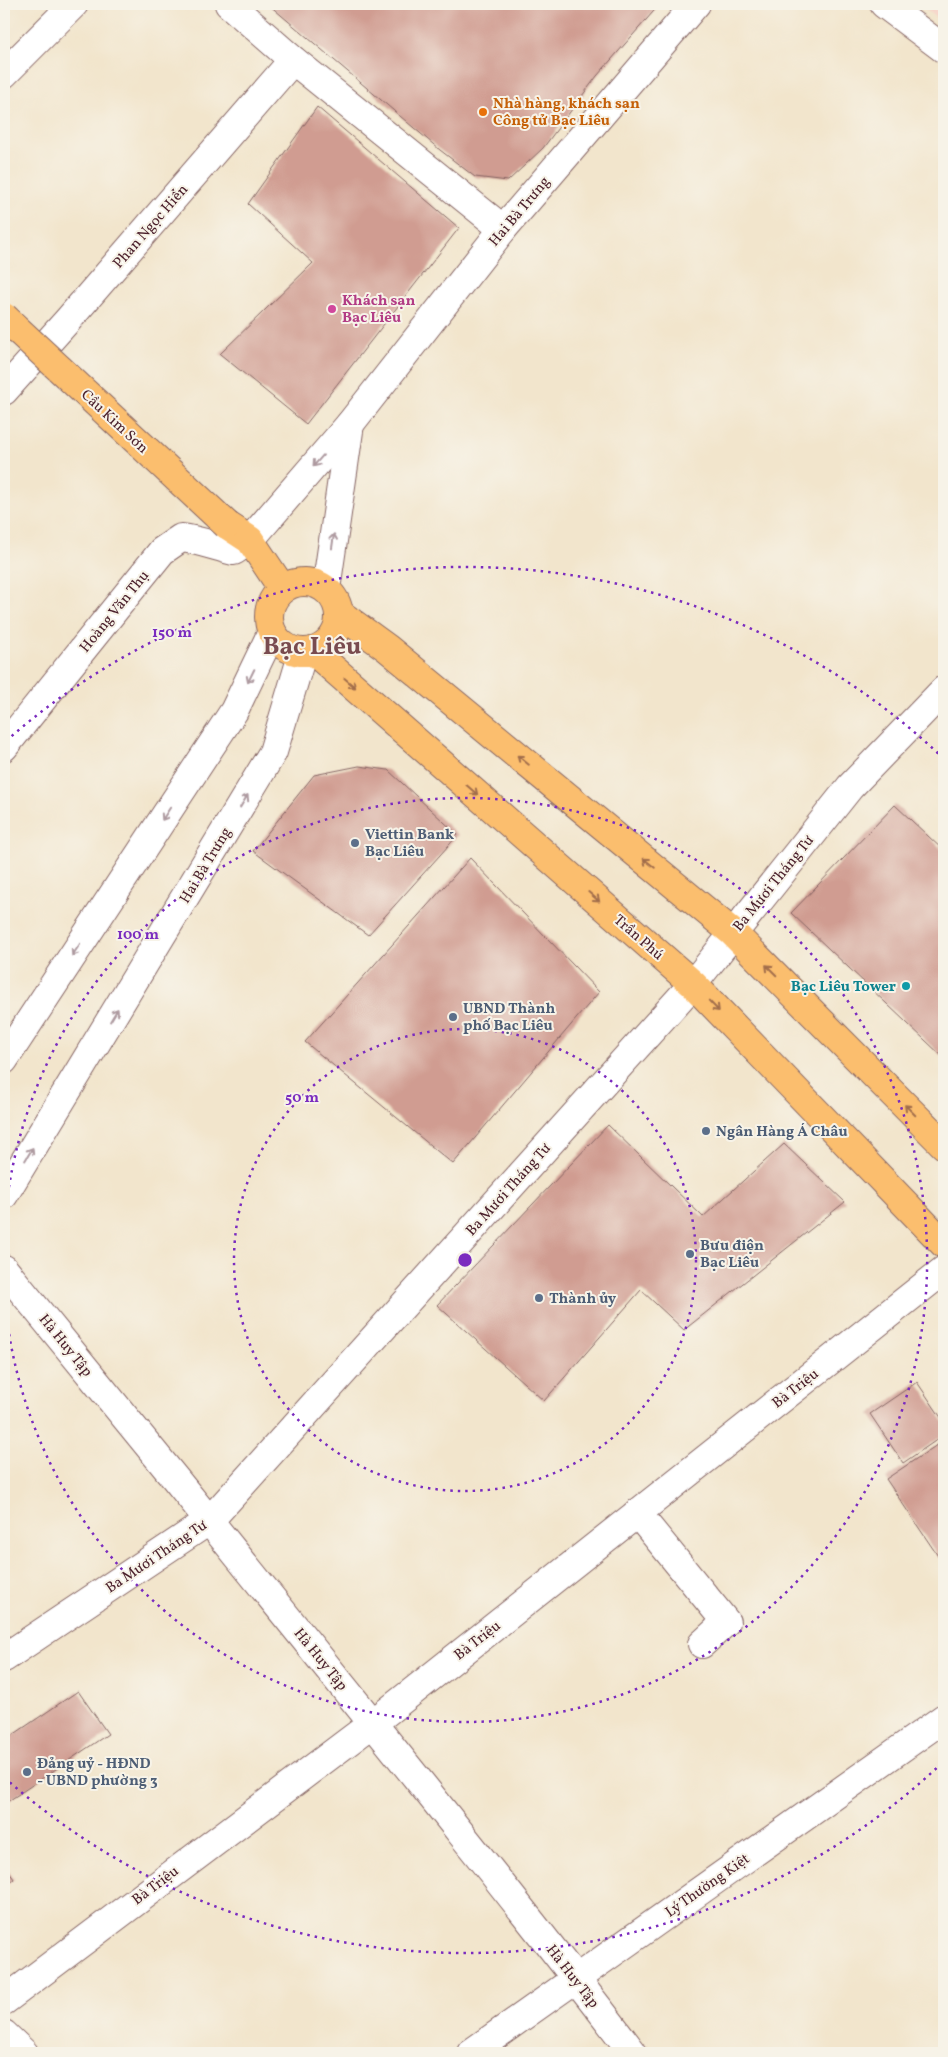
<svg xmlns="http://www.w3.org/2000/svg" width="948" height="2057" font-family="Vollkorn,serif">
  <style>
    .built { fill: #f7d1c6 }
    .building { fill: #d09c91 }
    .lines { fill: none; stroke-linecap: round; stroke-linejoin: round }
    .minor-casing { stroke: #856463; stroke-width: 30 }
    .major-casing { stroke: #856463; stroke-width: 30 }
    .minor { stroke: #fff; stroke-width: 28 }
    .major { stroke: #fbbe6e; stroke-width: 28 }
    .major-bridge-casing { stroke: #856463; stroke-width: 30; stroke-linecap: butt }
    .major-bridge { stroke: #fbbe6e; stroke-width: 28 }
    .oneway { stroke: #ae9aa0 }
    .oneway2 { stroke: #a26e4c }
    .ring { fill: none; stroke: #7b2cbf; stroke-width: 2.5; stroke-dasharray: 2.5 5 }
    .food-dot { fill: #e8710a; stroke: #f7f3e8; stroke-width: 2 }
    .hotel-dot { fill: #d1479c; stroke: #f7f3e8; stroke-width: 2 }
    .service-dot { fill: #5c6f8a; stroke: #f7f3e8; stroke-width: 2 }
    .culture-dot { fill: #0f9aa8; stroke: #f7f3e8; stroke-width: 2 }
    .labels { text-anchor: middle; stroke-width: 4; stroke-linejoin: round; paint-order: stroke }
    .food-label { font-size: 15px; font-weight: bold; fill: #c56008; stroke: #f7f3e8; text-anchor: start }
    .street-label { font-size: 15px; fill: #4a1f2b; stroke: #f7f3e8 }
    .hotel-label { font-size: 15px; font-weight: bold; fill: #b23c85; stroke: #f7f3e8; text-anchor: start }
    .service-label { font-size: 15px; font-weight: bold; fill: #4e5e75; stroke: #f7f3e8; text-anchor: start }
    .culture-label { font-size: 15px; font-weight: bold; fill: #0d838f; stroke: #f7f3e8; text-anchor: end }
    .town-label { font-size: 25px; font-weight: bold; fill: #794b4f; stroke: #f7f3e8 }
    .centre { fill: #7b2cbf; stroke: #f7f3e8; stroke-width: 2.5 }
    .ring-label { font-size: 15px; text-anchor: middle; font-weight: bold; fill: #7b2cbf; stroke: #f7f3e8; stroke-width: 4; stroke-linejoin: round; paint-order: stroke }
  </style>
  <rect width="100%" height="100%" fill="#f7f3e8"/>
  <filter id="ink" filterUnits="userSpaceOnUse"><feTurbulence type="fractalNoise" baseFrequency=".02" numOctaves="2"/><feDisplacementMap in="SourceGraphic" scale="10" xChannelSelector="R" yChannelSelector="G"/><feConvolveMatrix kernelMatrix="1 2 1 2 8 2 1 2 1" color-interpolation-filters="sRGB"/></filter>
  <filter id="wash" filterUnits="userSpaceOnUse"><feTurbulence type="fractalNoise" baseFrequency=".0096" numOctaves="4" result="noise"/><feDisplacementMap in="SourceGraphic" scale="20" xChannelSelector="R" yChannelSelector="G"/><feGaussianBlur stdDeviation="1.12" result="paint"/><feColorMatrix in="noise" values="0 0 0 0 0 0 0 0 0 0 0 0 0 0 0 0 0 1.4 0 .05"/><feComposite in="paint" operator="in"/></filter>
  <g filter="url(#wash)">
    <rect width="100%" height="100%" fill="#f2e5cc"/>
    <polygon class="built" points="919,4 944,4 944,24"/>
    <g id="blocks">
      <g class="building">
        <polygon points="268,4 660,4 597,76 543,148 508,181 475,177 440,150"/>
        <polygon points="317,107 459,228 306,424 220,354 313,263 248,204"/>
        <polygon points="359,766 388,770 458,835 368,935 253,851 314,775"/>
        <polygon points="895,805 944,851 944,1058 791,913"/>
        <polygon points="470,858 599,992 453,1164 305,1042"/>
        <polygon points="608,1125 703,1217 784,1144 845,1202 684,1330 641,1290 544,1401 437,1305"/>
        <polygon points="917,1382 944,1422 944,1435 903,1463 870,1414"/>
        <polygon points="940,1443 944,1449 944,1565 886,1479"/>
        <polygon points="78,1691 108,1734 4,1804 4,1741"/>
        <polygon points="4,1865 14,1879 4,1887"/>
      </g>
    </g>
  </g>
  <g filter="url(#ink)">
    <use href="#blocks" fill-opacity="0" stroke="#856463" stroke-width="1"/>
    <g class="lines">
      <defs>
        <g id="minor">
          <polyline points="229,4 293,60 503,229"/>
          <polyline points="884,4 944,49"/>
          <polyline points="4,74 74,4"/>
          <polyline points="4,391 68,320 293,60"/>
          <polyline points="326,589 350,424"/>
          <path d="M4,747l158,-196 19,-13c19,2 35,9 53,13l16,-11 100,-116 153,-195 193,-225"/>
          <polyline points="4,1060 234,711 272,632"/>
          <polyline points="4,1195 273,752 303,652"/>
          <path d="M4,1269c141,172 281,344 420,518 70,88 141,176 209,266"/>
          <polyline points="637,1513 726,1622 702,1644"/>
          <polyline points="4,1658 210,1520 693,984 850,787 944,690"/>
          <polyline points="4,2001 373,1723 944,1270"/>
          <polyline points="4,2034 24,2053"/>
          <polyline points="471,2053 944,1718"/>
        </g>
        <g id="major">
          <polyline points="227,525 250,540 282,588"/>
          <circle cx="304" cy="617" r="35"/>
          <polyline points="339,613 387,648 733,933 944,1145"/>
          <polyline points="313,651 693,984 944,1244"/>
        </g>
      </defs>
      <use href="#minor" class="minor-casing"/>
      <use href="#major" class="major-casing"/>
      <use href="#minor" class="minor"/>
      <use href="#major" class="major"/>
      <defs>
        <polyline id="major-bridge" points="4,317 227,525"/>
      </defs>
      <use href="#major-bridge" class="major-bridge-casing"/>
      <use href="#major-bridge" class="major-bridge"/>
    </g>
    <defs><path id="oneway-shaft" d="M-6 0H5M1.5-3L5.5 0L1.5 3" fill="none" stroke-width="1.6" stroke-linecap="round" stroke-linejoin="round" transform="scale(1.25)"/></defs>
    <g class="oneway">
      <use href="#oneway-shaft" transform="translate(318 461) rotate(131)"/>
      <use href="#oneway-shaft" transform="translate(333 541) rotate(-82)"/>
      <use href="#oneway-shaft" transform="translate(251 676) rotate(116)"/>
      <use href="#oneway-shaft" transform="translate(244 801) rotate(-59)"/>
      <use href="#oneway-shaft" transform="translate(166 814) rotate(123)"/>
      <use href="#oneway-shaft" transform="translate(76 950) rotate(123)"/>
      <use href="#oneway-shaft" transform="translate(114 1015) rotate(-59)"/>
      <use href="#oneway-shaft" transform="translate(29 1154) rotate(-59)"/>
    </g>
    <g class="oneway2">
      <use href="#oneway-shaft" transform="translate(350 683) rotate(41)"/>
      <use href="#oneway-shaft" transform="translate(523 760) rotate(-141)"/>
      <use href="#oneway-shaft" transform="translate(472 790) rotate(41)"/>
      <use href="#oneway-shaft" transform="translate(649 863) rotate(-141)"/>
      <use href="#oneway-shaft" transform="translate(594 897) rotate(41)"/>
      <use href="#oneway-shaft" transform="translate(771 970) rotate(-135)"/>
      <use href="#oneway-shaft" transform="translate(714 1006) rotate(46)"/>
      <use href="#oneway-shaft" transform="translate(910 1110) rotate(-135)"/>
    </g>
  </g>
  <g class="ring">
    <circle cx="465" cy="1260" r="231"/>
    <path d="M4 1232A462 462 0 1 1 4 1288"/>
    <path d="M942 1763A693 693 0 0 1 6 1779M6 741A693 693 0 0 1 942 757"/>
  </g>
  <circle class="food-dot" cx="483" cy="112" r="5"/>
  <circle class="hotel-dot" cx="332" cy="309" r="5"/>
  <g class="service-dot">
    <circle cx="355" cy="843" r="5"/>
    <circle cx="453" cy="1017" r="5"/>
    <circle cx="706" cy="1131" r="5"/>
    <circle cx="690" cy="1254" r="5"/>
    <circle cx="539" cy="1298" r="5"/>
    <circle cx="27" cy="1772" r="5"/>
  </g>
  <circle class="culture-dot" cx="906" cy="986" r="5"/>
  <g class="labels">
    <g class="food-label">
      <text x="493" y="108">Nhà hàng, khách sạn<tspan x="493" dy="17">Công tử Bạc Liêu</tspan></text>
    </g>
    <g class="street-label">
      <text transform="translate(519 211) rotate(-50)" y="5">Hai Bà Trưng</text>
      <text transform="translate(150 226) rotate(-49)" y="5">Phan Ngọc Hiển</text>
      <text transform="translate(115 421) rotate(43)" y="5">Cầu Kim Sơn</text>
      <text transform="translate(114 611) rotate(-51)" y="5">Hoàng Văn Thụ</text>
      <text transform="translate(205 865) rotate(-59)" y="5">Hai Bà Trưng</text>
      <text transform="translate(773 883) rotate(-51)" y="5">Ba Mươi Tháng Tư</text>
      <text transform="translate(639 937) rotate(41)" y="5">Trần Phú</text>
      <text transform="translate(508 1189) rotate(-48)" y="5">Ba Mươi Tháng Tư</text>
      <text transform="translate(66 1345) rotate(51)" y="5">Hà Huy Tập</text>
      <text transform="translate(795 1388) rotate(-38)" y="5">Bà Triệu</text>
      <text transform="translate(156 1556) rotate(-34)" y="5">Ba Mươi Tháng Tư</text>
      <text transform="translate(477 1640) rotate(-38)" y="5">Bà Triệu</text>
      <text transform="translate(321 1659) rotate(51)" y="5">Hà Huy Tập</text>
      <text transform="translate(155 1885) rotate(-37)" y="5">Bà Triệu</text>
      <text transform="translate(707 1885) rotate(-35)" y="5">Lý Thường Kiệt</text>
      <text transform="translate(573 1976) rotate(52)" y="5">Hà Huy Tập</text>
    </g>
    <g class="hotel-label">
      <text x="342" y="305">Khách sạn<tspan x="342" dy="17">Bạc Liêu</tspan></text>
    </g>
    <g class="service-label">
      <text x="365" y="839">Viettin Bank<tspan x="365" dy="17">Bạc Liêu</tspan></text>
      <text x="463" y="1013">UBND Thành<tspan x="463" dy="17">phố Bạc Liêu</tspan></text>
      <text x="716" y="1136">Ngân Hàng Á Châu</text>
      <text x="700" y="1250">Bưu điện<tspan x="700" dy="17">Bạc Liêu</tspan></text>
      <text x="549" y="1303">Thành ủy</text>
      <text x="37" y="1768">Đảng uỷ - HĐND<tspan x="37" dy="17">- UBND phường 3</tspan></text>
    </g>
    <g class="culture-label">
      <text x="896" y="991">Bạc Liêu Tower</text>
    </g>
    <g class="town-label">
      <text x="312" y="654">Bạc Liêu</text>
    </g>
  </g>
  <circle cx="465" cy="1260" r="8" class="centre"/>
  <g class="ring-label">
    <text x="172" y="637">150 m</text>
    <text x="138" y="939">100 m</text>
    <text x="302" y="1102">50 m</text>
  </g>
  <rect width="948" height="2057" fill="none" stroke="#f7f3e8" stroke-width="20"/>
</svg>
